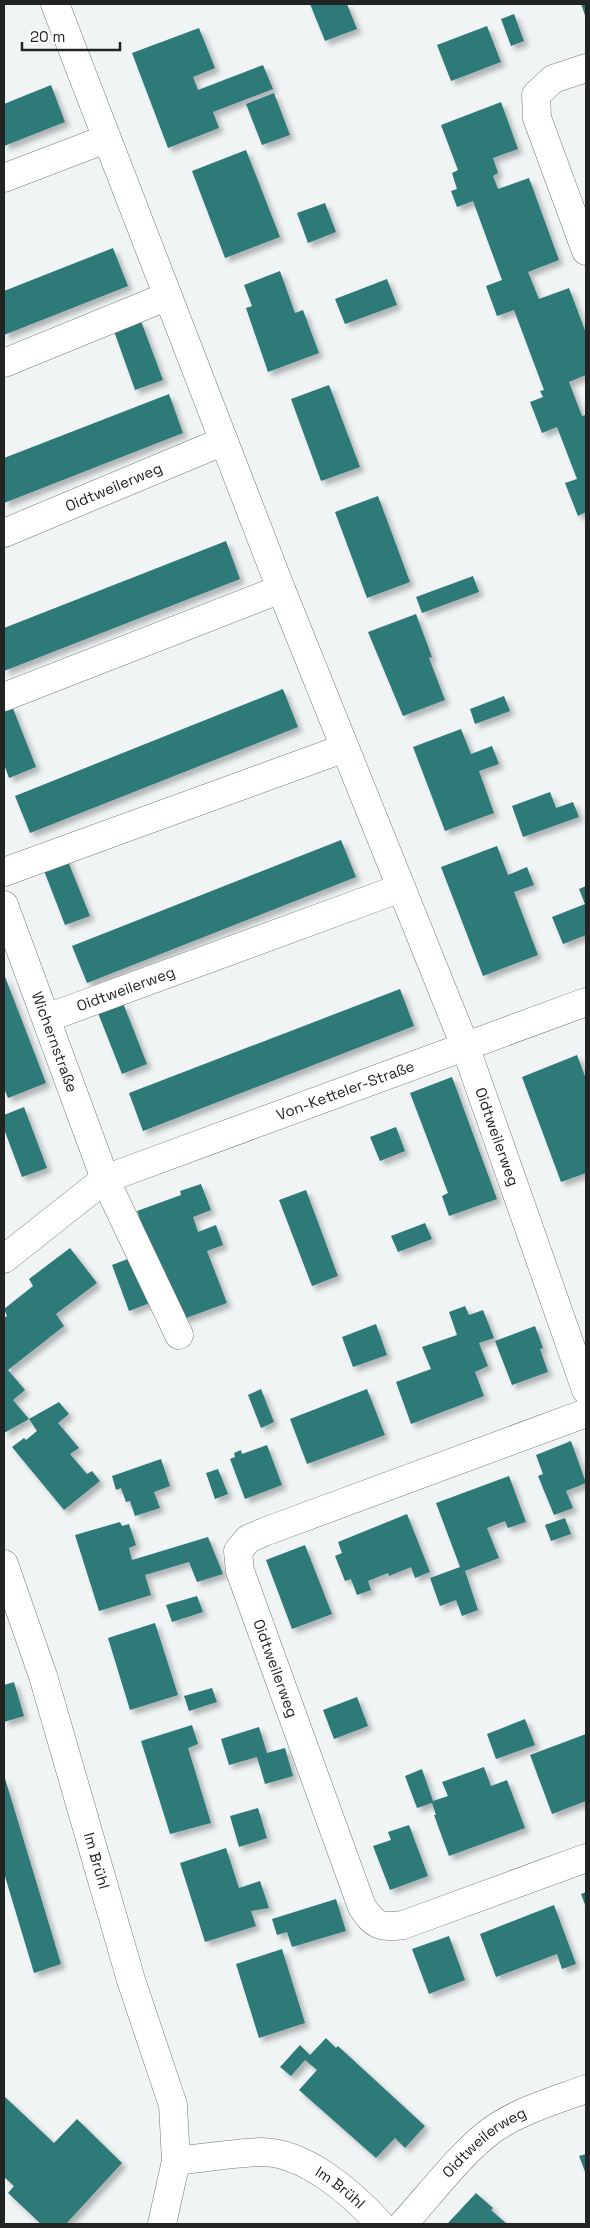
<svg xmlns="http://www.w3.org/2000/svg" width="590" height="2228" font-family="'Space Grotesk',sans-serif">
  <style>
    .building { fill: #2d7a79; filter: url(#shadow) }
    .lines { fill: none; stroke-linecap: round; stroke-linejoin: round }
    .minor-casing { stroke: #747878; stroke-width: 29 }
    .minor { stroke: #fff; stroke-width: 28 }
    .labels { text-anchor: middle; stroke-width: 4; stroke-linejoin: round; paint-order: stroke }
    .street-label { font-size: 15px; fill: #222424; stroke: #fff }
  </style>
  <defs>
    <filter id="shadow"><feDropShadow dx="4.5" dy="4.5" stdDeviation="2.5" flood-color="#0004"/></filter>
  </defs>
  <rect width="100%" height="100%" fill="#f0f4f4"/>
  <g class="building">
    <polygon points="310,4 347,4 357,29 325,41"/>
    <polygon points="581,4 586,4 586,18"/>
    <polygon points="514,14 524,41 511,46 501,19"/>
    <polygon points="487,26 501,62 451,81 437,45"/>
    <polygon points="199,28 215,68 193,77 198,90 263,65 273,89 213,112 219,128 168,148 132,53"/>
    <polygon points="51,85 65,122 4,146 4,104"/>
    <polygon points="274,93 290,135 262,145 246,104"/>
    <polygon points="501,102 518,149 493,158 498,173 493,176 498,189 529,178 559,260 528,272 539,299 569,288 586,333 586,375 569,382 582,416 586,415 586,512 578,516 565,483 577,479 557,427 542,433 530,402 543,397 540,391 544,390 514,310 497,316 486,286 502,280 473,201 457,207 451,191 457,189 452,173 458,170 441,125"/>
    <polygon points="246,150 280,237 225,258 192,171"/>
    <polygon points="325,203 336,232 308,243 297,213"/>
    <polygon points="113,248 128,286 4,335 4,291"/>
    <polygon points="280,271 295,313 303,310 319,353 268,372 246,308 252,306 244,285"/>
    <polygon points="387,279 397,305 345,324 335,299"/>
    <polygon points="141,321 163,380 135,390 114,331"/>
    <polygon points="329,385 360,467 321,481 291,399"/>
    <polygon points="169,394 183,433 4,503 4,458"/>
    <polygon points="378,496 410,582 367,598 335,512"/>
    <polygon points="226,541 240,579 4,671 4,628"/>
    <polygon points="473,576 479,592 422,613 416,597"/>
    <polygon points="416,614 432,657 429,658 445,700 403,716 368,632"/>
    <polygon points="283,689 298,727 30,833 15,796"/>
    <polygon points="504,696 510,711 475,724 470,709"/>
    <polygon points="12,706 36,767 9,778 4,764 4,709"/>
    <polygon points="461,729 471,754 492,746 499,764 479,771 494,813 445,831 413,747"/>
    <polygon points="550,792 556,808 573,802 579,817 523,837 512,806"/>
    <polygon points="341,840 356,877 87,983 72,946"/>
    <polygon points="497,846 508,875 527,867 534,885 514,892 538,955 483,976 441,867"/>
    <polygon points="65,854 90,916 65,925 41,863"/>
    <polygon points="586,886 586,935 563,944 552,917 585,904 579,889"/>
    <polygon points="4,974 46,1083 8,1098 4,1088"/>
    <polygon points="400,989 414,1026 143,1131 129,1093"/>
    <polygon points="123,1003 147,1064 122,1074 98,1013"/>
    <polygon points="577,1055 586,1079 586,1173 561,1182 522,1077"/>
    <polygon points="452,1077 497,1199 449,1216 442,1196 448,1193 410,1093"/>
    <polygon points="24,1107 47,1168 22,1177 4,1129 4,1115"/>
    <polygon points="396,1127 405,1151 380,1161 370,1137"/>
    <polygon points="201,1184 211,1210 193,1217 198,1232 216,1225 223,1245 207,1251 227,1303 178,1321 137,1211 181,1195 180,1191"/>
    <polygon points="306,1190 338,1276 312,1286 279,1200"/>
    <polygon points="425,1223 432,1239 398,1252 391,1236"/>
    <polygon points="70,1248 97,1283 56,1314 64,1326 8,1370 25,1390 13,1400 29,1419 4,1433 4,1318 7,1316 4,1309 33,1286 29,1279"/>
    <polygon points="133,1257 150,1303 129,1311 112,1265"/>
    <polygon points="465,1306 469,1315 483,1310 494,1338 479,1343 488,1366 475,1372 484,1396 411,1424 396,1382 431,1369 422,1347 457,1335 449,1312"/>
    <polygon points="376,1324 387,1355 353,1367 342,1337"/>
    <polygon points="535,1326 543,1348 540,1349 548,1372 512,1385 495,1341"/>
    <polygon points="261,1389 274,1422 261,1428 248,1395"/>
    <polygon points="367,1389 385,1435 307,1464 290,1419"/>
    <polygon points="59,1402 69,1414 58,1423 79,1448 70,1454 87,1474 92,1471 100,1481 64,1510 12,1447 24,1438 26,1440 37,1431 29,1419"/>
    <polygon points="571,1441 586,1483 566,1491 573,1508 554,1515 538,1476 543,1474 536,1455"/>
    <polygon points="267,1445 282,1485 245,1499 230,1459 235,1457 234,1453 241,1450 242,1454"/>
    <polygon points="161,1459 170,1486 154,1492 160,1508 135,1516 130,1501 126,1502 121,1488 116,1490 112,1476"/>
    <polygon points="218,1469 228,1494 215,1499 206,1473"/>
    <polygon points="509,1476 526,1522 508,1528 505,1521 487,1528 499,1558 465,1571 478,1610 462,1616 456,1600 440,1606 430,1578 460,1567 436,1503"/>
    <polygon points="407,1514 430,1572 415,1578 411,1567 389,1576 388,1573 368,1581 371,1590 357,1595 351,1579 345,1581 335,1556 342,1553 338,1542"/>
    <polygon points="565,1518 571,1534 551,1541 545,1525"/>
    <polygon points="120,1522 122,1526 129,1524 136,1545 129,1548 132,1560 208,1537 223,1574 197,1582 189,1562 145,1575 151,1595 99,1611 75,1535"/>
    <polygon points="305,1545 332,1614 292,1629 266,1560"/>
    <polygon points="197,1596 203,1612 172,1622 166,1605"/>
    <polygon points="155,1623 178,1695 130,1710 108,1638"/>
    <polygon points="14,1682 24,1716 4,1722 4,1685"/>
    <polygon points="212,1688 217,1702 189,1711 184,1696"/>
    <polygon points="357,1697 368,1726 334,1739 323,1710"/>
    <polygon points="525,1719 535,1745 496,1759 487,1734"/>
    <polygon points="192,1725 198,1744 188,1748 211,1823 170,1834 141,1741"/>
    <polygon points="259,1727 267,1753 285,1748 293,1776 265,1784 257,1757 229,1765 221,1739"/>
    <polygon points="586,1734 586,1801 552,1814 530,1755"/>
    <polygon points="484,1767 491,1786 507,1780 525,1828 449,1856 434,1815 436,1815 432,1803 417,1808 405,1776 422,1769 433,1801 448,1796 442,1782"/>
    <polygon points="4,1775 61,1964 34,1973 4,1873"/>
    <polygon points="258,1808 267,1838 239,1847 230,1816"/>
    <polygon points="409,1825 428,1876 390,1890 373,1846 391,1840 388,1832"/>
    <polygon points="226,1848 239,1888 260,1881 269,1908 251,1911 256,1926 205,1942 180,1863"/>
    <polygon points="586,1892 586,1907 581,1894"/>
    <polygon points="336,1899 346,1931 292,1947 287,1932 277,1935 272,1919"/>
    <polygon points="554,1905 576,1964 562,1969 557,1954 496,1977 480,1934"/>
    <polygon points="449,1936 465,1980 429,1994 412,1949"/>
    <polygon points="282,1949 305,2023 259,2038 236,1964"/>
    <polygon points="326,2038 336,2048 338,2046 425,2126 405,2148 395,2138 376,2158 299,2090 317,2070 305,2060 291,2076 280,2067 300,2045 310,2055"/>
    <polygon points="4,2096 54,2143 77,2119 122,2163 66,2224 41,2224 8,2193 14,2186 4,2177"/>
    <polygon points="586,2154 586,2174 579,2156"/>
    <polygon points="476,2193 493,2208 491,2210 507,2224 448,2223"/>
  </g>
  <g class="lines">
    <defs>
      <g id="minor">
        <path id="s1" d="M55,4l226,585 184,457 121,344"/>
        <polyline points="586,68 553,79 536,95 537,118 586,251"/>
        <polyline points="4,178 106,139"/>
        <polyline points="4,363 168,296"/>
        <path id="s2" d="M4,533l220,-92"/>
        <polyline points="4,697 281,589"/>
        <polyline points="4,872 345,748"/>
        <path id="s3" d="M4,905l101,274 74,156"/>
        <path id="s4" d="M47,1018l354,-130"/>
        <path id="s5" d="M4,1259l101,-80 481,-177"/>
        <path id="s6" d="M586,1413l-322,119 -16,7 -10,12 2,20 122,336c13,19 18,21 41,18l183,-67"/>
        <path id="s7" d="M4,1564l39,112 88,304 42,125 3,56 -14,63"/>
        <path id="s8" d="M176,2161c28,-3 57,-8 85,-9 44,0 91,41 119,72"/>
        <path id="s9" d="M403,2224c26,-28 61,-75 92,-96 27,-18 61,-28 91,-39"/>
      </g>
    </defs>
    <use href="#minor" class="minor-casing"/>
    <use href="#minor" class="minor"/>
  </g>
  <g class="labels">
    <g class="street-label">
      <text dy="5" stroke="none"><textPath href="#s2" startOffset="119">Oidtweilerweg</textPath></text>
      <text dy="5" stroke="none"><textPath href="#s4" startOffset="84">Oidtweilerweg</textPath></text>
      <text dy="5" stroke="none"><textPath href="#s3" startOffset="146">Wichernstraße</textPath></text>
      <text dy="5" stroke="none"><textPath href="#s5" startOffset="385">Von-Ketteler-Straße</textPath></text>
      <text dy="5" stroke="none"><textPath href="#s1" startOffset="1216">Oidtweilerweg</textPath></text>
      <text dy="5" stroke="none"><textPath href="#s6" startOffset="500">Oidtweilerweg</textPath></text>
      <text dy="5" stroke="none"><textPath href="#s7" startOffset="311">Im Brühl</textPath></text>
      <text dy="5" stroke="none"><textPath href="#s9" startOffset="116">Oidtweilerweg</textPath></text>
      <text dy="5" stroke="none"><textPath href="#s8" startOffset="174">Im Brühl</textPath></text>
    </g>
  </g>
  <rect width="590" height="2228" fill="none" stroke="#222424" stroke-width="10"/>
  <path d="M22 42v8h98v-8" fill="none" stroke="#222424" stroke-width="2.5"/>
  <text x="30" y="42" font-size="15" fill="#222424" stroke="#ffffff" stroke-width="4" paint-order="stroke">20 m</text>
</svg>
